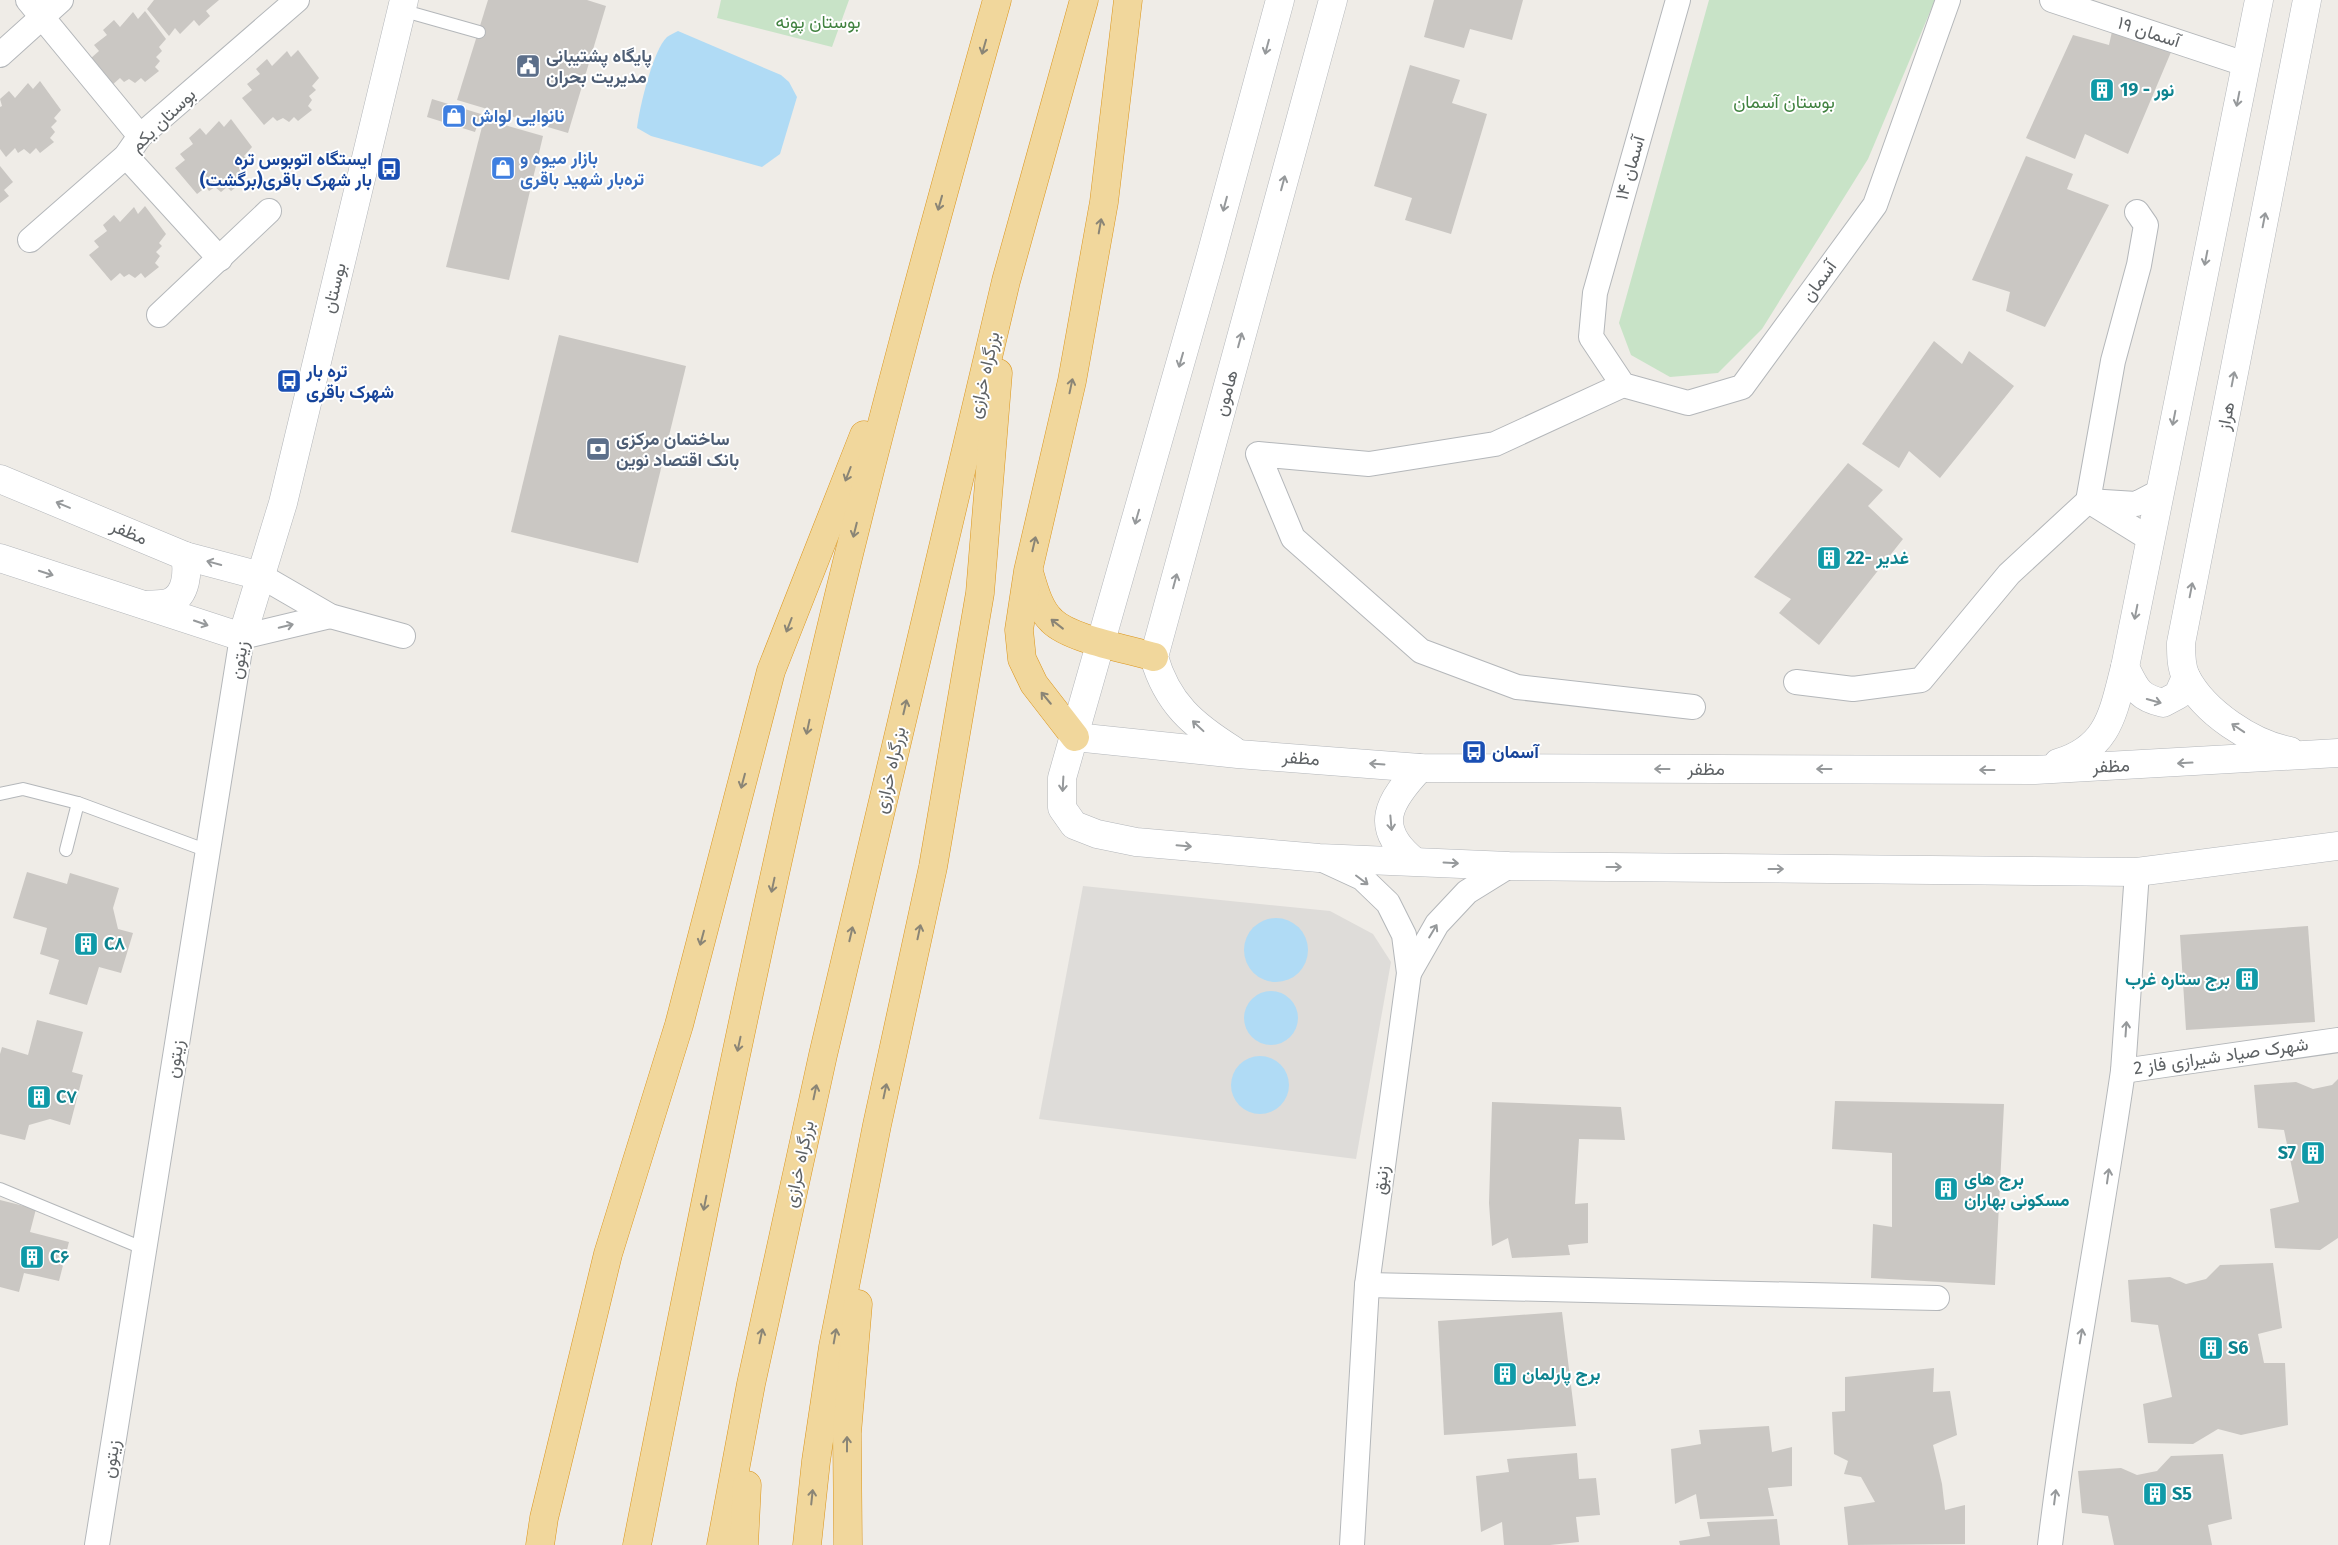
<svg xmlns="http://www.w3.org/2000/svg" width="2338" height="1545" font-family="'Fira Sans',Vazirmatn,sans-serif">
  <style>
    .industrial { fill: #dedcd9 }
    .green { fill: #c8e3c7 }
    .water { fill: #b0dbf5 }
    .building { fill: #cac7c3 }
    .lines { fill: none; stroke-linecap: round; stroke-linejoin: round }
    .lane-casing { stroke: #b4b7ba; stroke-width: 14 }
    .street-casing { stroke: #b4b7ba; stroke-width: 26 }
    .secondary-casing { stroke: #b3b6ba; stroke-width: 29 }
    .highway-casing { stroke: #db951b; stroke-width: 29 }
    .lane { stroke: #fff; stroke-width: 12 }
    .street { stroke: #fff; stroke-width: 24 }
    .secondary { stroke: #fff; stroke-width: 28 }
    .highway { stroke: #f1d79c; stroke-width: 28 }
    .oneway { stroke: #8a8576 }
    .oneway2 { stroke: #96999b }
    .labels { text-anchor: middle; stroke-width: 4; stroke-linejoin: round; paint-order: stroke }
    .park-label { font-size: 18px; fill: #418240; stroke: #fff }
    .street-label { font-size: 18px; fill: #5e6265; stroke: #fff }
    .service-label { font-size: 18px; font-weight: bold; fill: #4e5e75; stroke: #fff; text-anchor: start }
    .culture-label { font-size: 18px; font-weight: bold; fill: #0d838f; stroke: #fff; text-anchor: start }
    .shop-label { font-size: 18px; font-weight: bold; fill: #366cbe; stroke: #fff; text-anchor: start }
    .transit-label { font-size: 18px; font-weight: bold; fill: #164399; stroke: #fff; text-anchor: start }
  </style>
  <rect width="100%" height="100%" fill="#efece7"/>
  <polygon class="industrial" points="1083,886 1330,911 1373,934 1391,962 1356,1159 1039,1119"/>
  <g class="green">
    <polygon points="721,0 849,0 832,47 717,18"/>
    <polygon points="1709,0 1935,0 1868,159 1762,329 1718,373 1670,377 1631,355 1619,323"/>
  </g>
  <g class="water">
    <path d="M678,31l103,44 8,7 8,15 -17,57 -18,13 -111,-31 -14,-8c2,-19 16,-78 30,-91 3,-2 7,-4 11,-6z"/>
    <circle cx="1276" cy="950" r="32"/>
    <circle cx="1271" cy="1018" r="27"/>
    <circle cx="1260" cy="1085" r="29"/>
  </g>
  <g class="building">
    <polygon points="154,0 219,0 206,11 210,16 199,26 194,20 180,34 175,28 169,36 147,9"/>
    <polygon points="488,0 587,0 606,6 568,133 457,100"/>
    <polygon points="1434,0 1523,0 1512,40 1470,29 1464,48 1424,37"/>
    <polygon points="145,11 166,39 159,47 162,51 156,57 160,61 155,67 159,71 145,82 141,78 135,83 129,79 124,82 120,78 111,86 90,59 99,51 94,45 107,35 103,30 114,20 120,27 133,12 138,19"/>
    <polygon points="2113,27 2174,45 2128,154 2085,134 2075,159 2026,138 2073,35 2109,45"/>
    <polygon points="298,50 319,78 312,86 316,90 309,96 312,100 308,106 312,110 298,121 294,117 289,122 283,118 277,121 273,117 264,125 242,98 252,90 247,84 260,74 256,69 267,59 272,66 287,51 291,57"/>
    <polygon points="1410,65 1460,80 1452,103 1487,114 1451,234 1405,220 1412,198 1374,186"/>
    <polygon points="40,81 61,110 54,118 57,121 51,127 55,132 50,138 54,142 40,153 36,148 30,154 24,149 18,153 15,148 6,157 0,149 0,107 2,106 0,99 9,91 15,98 28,83 33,89"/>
    <polygon points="432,99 481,114 475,132 427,117"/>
    <polygon points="231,119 252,147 244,156 248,160 242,165 245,170 241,176 245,180 231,191 227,187 221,192 215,187 209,191 206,187 197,194 175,168 185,160 180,154 193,144 189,138 200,128 206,135 219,121 224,127"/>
    <polygon points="484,119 543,136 509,280 446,267"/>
    <polygon points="2026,156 2073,174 2067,189 2109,205 2045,327 2006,311 2010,292 1972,280"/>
    <polygon points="0,166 13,182 4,190 9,196 0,203"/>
    <polygon points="145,206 166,234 159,243 162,246 156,252 160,256 155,263 159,267 145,278 141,273 135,278 129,274 124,277 120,273 111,281 89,255 99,247 94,241 107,231 103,225 114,215 120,222 134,207 138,214"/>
    <polygon points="559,335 686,366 638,563 511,532"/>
    <polygon points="1934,341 1962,364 1969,351 2014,386 1940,478 1909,451 1899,468 1862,444"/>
    <polygon points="1848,463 1883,490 1868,506 1903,539 1819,645 1779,613 1791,599 1754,577"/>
    <polygon points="27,872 67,884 70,873 119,888 113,908 118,929 133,933 121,973 99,967 87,1005 49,994 59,960 40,954 47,928 13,918"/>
    <polygon points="2308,926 2315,1022 2186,1030 2180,935"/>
    <polygon points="37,1020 83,1032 72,1072 83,1075 70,1125 50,1119 29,1125 25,1140 0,1134 0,1054 2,1047 28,1055"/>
    <polygon points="2338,1079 2338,1238 2320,1250 2275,1248 2270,1209 2299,1202 2284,1130 2258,1128 2254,1085 2296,1082 2313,1089 2332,1085"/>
    <polygon points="1835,1101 2004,1104 1995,1285 1871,1278 1873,1224 1892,1227 1892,1153 1832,1149"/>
    <polygon points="1492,1102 1621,1107 1625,1140 1579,1139 1575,1204 1588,1203 1588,1243 1568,1245 1570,1255 1512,1258 1508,1238 1492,1246 1489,1203"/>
    <polygon points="0,1200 36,1209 30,1232 69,1242 59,1281 24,1273 19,1292 0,1287"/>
    <polygon points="2273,1263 2282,1328 2258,1334 2264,1363 2285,1363 2288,1425 2241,1435 2218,1429 2193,1444 2148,1443 2143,1404 2172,1397 2158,1325 2131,1322 2128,1280 2170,1277 2186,1284 2206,1279 2220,1265"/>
    <polygon points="1562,1312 1576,1426 1444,1435 1438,1321"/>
    <polygon points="1934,1368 1933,1392 1950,1391 1957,1435 1933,1445 1942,1484 1945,1510 1965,1505 1965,1544 1848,1545 1844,1507 1875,1502 1861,1477 1844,1474 1848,1461 1834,1454 1832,1412 1845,1411 1845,1377"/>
    <polygon points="1769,1426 1772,1452 1792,1447 1792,1486 1768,1488 1774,1516 1700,1519 1696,1494 1675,1504 1671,1449 1701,1444 1699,1430"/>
    <polygon points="1577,1453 1579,1479 1596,1478 1600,1515 1576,1517 1579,1542 1550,1545 1504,1545 1502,1522 1481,1532 1476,1476 1509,1472 1507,1459"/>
    <polygon points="2223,1454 2232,1519 2208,1525 2212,1545 2114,1545 2108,1516 2082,1513 2078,1471 2121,1468 2137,1475 2157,1471 2171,1456"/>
    <polygon points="1777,1519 1780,1545 1680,1545 1679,1541 1710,1536 1707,1522"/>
  </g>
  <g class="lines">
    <defs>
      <g id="lane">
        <polyline points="401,10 479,32"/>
        <polyline points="0,794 23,789 78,803"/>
        <polyline points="66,850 78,803 208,851"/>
        <polyline points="0,1189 145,1249"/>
      </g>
      <g id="street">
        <polyline points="28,0 140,136"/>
        <polyline points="1678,0 1595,293 1591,337 1623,385 1688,403 1742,387 1875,205 1948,0"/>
        <polyline points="2052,0 2245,64"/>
        <polyline points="0,55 61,0"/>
        <polyline points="126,156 220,259"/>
        <polyline points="30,240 126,156 140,136 297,0"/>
        <polyline points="159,315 269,211"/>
        <polyline points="1623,385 1495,444 1369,464 1258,454 1293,538 1421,651 1517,687 1693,707"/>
        <polyline points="2088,501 2136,504 2159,492"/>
        <polyline points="2092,503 2150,539"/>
        <polyline points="261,576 330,616 403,636"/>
        <polyline points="1796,682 1853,689 1921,680 2009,574 2088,501 2113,361 2139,265 2146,225 2137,212"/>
        <polyline points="1323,860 1362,878 1388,903 1404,935 1409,973 1367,1285 1352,1545"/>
        <polyline points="2137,872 2123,1071 2338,1040"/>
        <polyline points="1409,973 1437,924 1467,892 1509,866"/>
        <polyline points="1367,1285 1937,1298"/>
        <polyline points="97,1545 242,637 330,616"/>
        <path d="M2050,1545c19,-159 50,-316 73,-474"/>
      </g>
      <g id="secondary">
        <polyline points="1280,0 1211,255 1062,778 1062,808 1074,825 1097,834 1136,842 1319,858 1509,866 2137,872 2338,846"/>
        <polyline points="0,479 185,556 261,576"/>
        <polyline points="0,558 242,637 283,503 404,0"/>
        <path d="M145,605c7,-1 18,0 25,-3 17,-7 18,-31 15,-46"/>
        <path d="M2125,667c11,22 13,30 38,36l15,-8 8,-18"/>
        <polyline points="1075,737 1238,754 1420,768 2035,770 2338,753"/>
        <path d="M1233,750c-40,-25 -66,-47 -79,-93l179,-657"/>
        <path d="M2290,751c-38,-7 -86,-39 -104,-74 -5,-10 -5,-22 -5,-34l126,-643"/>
        <path d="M2058,763c51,-15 55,-50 67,-96l134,-667"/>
        <path d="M1414,861c-42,-34 -25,-60 6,-93"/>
      </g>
      <g id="highway">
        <path d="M1029,572c5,17 10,37 23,49 18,18 76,28 102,36"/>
        <polyline points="1075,737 1034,684 1022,659 1019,630 1028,571 1072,381 1104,202 1128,0"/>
        <polyline points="540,1545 544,1518 608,1254 679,1025 771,671 864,435"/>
        <path d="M637,1545c57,-289 115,-579 182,-866 53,-228 115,-454 178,-679"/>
        <polyline points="721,1545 751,1384 823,1055 1006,281 1084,0"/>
        <polyline points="744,1545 747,1485"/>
        <polyline points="807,1545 816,1461 833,1347 877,1125 933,867 980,593 998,373"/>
        <polyline points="848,1545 847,1433 858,1304"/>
      </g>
    </defs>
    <use href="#lane" class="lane-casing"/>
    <use href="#street" class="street-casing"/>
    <use href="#secondary" class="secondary-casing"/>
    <use href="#highway" class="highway-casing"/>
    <use href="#lane" class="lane"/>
    <use href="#street" class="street"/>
    <use href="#secondary" class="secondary"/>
    <use href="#highway" class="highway"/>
  </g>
  <defs><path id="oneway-shaft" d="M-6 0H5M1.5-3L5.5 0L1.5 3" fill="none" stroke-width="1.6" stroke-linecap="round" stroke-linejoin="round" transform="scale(1.25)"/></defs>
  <g class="oneway">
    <use href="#oneway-shaft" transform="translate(984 47) rotate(106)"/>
    <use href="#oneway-shaft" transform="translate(940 203) rotate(106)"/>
    <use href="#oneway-shaft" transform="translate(1100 226) rotate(-80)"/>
    <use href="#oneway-shaft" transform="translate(1071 386) rotate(-78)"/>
    <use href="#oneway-shaft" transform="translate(848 474) rotate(111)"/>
    <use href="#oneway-shaft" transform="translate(855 530) rotate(104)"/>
    <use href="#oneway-shaft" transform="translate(1034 544) rotate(-77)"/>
    <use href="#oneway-shaft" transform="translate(1057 624) rotate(-142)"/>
    <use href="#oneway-shaft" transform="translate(789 625) rotate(111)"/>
    <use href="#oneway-shaft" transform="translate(1046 698) rotate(-130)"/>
    <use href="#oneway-shaft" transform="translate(905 707) rotate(-77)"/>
    <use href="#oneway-shaft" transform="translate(808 727) rotate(102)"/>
    <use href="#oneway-shaft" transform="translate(743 781) rotate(105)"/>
    <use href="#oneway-shaft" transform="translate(773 885) rotate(102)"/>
    <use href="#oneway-shaft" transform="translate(919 932) rotate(-78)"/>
    <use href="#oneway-shaft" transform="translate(851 934) rotate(-77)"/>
    <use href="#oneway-shaft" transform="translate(702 938) rotate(105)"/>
    <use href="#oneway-shaft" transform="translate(739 1044) rotate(102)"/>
    <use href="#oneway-shaft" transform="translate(885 1091) rotate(-78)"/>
    <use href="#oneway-shaft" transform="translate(815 1092) rotate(-78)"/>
    <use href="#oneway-shaft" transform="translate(705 1203) rotate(101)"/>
    <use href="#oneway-shaft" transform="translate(761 1336) rotate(-78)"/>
    <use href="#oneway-shaft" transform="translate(835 1336) rotate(-80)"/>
    <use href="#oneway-shaft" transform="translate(847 1444) rotate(-90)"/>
    <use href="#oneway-shaft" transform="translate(812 1497) rotate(-84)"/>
  </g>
  <g class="oneway2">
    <use href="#oneway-shaft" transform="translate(1267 47) rotate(105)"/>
    <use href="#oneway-shaft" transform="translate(2238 99) rotate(101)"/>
    <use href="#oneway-shaft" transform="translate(1283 183) rotate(-75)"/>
    <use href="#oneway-shaft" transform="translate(1225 204) rotate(105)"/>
    <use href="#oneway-shaft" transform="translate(2264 220) rotate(-79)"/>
    <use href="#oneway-shaft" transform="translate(2206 258) rotate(101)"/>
    <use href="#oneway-shaft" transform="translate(1240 340) rotate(-75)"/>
    <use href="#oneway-shaft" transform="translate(1181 360) rotate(106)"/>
    <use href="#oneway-shaft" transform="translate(2233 379) rotate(-79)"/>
    <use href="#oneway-shaft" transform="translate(2174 418) rotate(101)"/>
    <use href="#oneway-shaft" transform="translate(63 505) rotate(-157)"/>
    <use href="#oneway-shaft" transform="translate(1137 517) rotate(106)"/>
    <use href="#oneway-shaft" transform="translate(214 563) rotate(-165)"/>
    <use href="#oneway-shaft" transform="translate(46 573) rotate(18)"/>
    <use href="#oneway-shaft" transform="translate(1175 581) rotate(-75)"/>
    <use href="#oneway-shaft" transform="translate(2191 590) rotate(-79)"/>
    <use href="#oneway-shaft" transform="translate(2136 612) rotate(101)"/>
    <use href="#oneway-shaft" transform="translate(201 623) rotate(19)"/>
    <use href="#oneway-shaft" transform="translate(286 626) rotate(-13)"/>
    <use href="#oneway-shaft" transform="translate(2154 701) rotate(16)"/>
    <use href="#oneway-shaft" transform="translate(1198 726) rotate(-137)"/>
    <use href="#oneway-shaft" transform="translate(2238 728) rotate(-146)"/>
    <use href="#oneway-shaft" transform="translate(2185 763) rotate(177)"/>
    <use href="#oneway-shaft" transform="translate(1377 764) rotate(-176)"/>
    <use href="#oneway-shaft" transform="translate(1662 769) rotate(-180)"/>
    <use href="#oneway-shaft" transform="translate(1824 769) rotate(-180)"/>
    <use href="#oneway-shaft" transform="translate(1987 770) rotate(-180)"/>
    <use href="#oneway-shaft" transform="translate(1063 784) rotate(93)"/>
    <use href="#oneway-shaft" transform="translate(1391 823) rotate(85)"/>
    <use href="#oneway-shaft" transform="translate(1184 846) rotate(5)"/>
    <use href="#oneway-shaft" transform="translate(1451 863) rotate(3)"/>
    <use href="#oneway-shaft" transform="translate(1614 867)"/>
    <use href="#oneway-shaft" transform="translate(1776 869)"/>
    <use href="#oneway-shaft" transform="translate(1362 880) rotate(37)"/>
    <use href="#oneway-shaft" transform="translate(1433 931) rotate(-59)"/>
    <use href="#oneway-shaft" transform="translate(2126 1029) rotate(-86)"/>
    <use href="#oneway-shaft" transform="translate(2108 1176) rotate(-82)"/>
    <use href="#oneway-shaft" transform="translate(2081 1336) rotate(-80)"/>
    <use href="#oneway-shaft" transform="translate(2055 1497) rotate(-83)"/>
  </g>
  <defs>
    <symbol id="civic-square" viewBox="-11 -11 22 22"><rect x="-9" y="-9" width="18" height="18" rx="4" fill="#5c6f8a" stroke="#fff"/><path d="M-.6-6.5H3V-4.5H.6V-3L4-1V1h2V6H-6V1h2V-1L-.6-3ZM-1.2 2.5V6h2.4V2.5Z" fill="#fff"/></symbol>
    <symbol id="building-square" viewBox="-11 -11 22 22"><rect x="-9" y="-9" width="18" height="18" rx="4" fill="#0f9aa8" stroke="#fff"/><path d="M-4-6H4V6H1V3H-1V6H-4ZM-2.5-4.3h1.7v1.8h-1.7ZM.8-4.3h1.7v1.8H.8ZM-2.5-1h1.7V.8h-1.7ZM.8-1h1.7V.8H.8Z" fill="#fff"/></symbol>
    <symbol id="shop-square" viewBox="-11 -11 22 22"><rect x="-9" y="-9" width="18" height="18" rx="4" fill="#3f7fe0" stroke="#fff"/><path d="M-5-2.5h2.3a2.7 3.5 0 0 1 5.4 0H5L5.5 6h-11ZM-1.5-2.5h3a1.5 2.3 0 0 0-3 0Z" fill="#fff"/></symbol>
    <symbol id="bus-square" viewBox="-11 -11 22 22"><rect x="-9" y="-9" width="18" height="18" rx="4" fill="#1a4fb4" stroke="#fff"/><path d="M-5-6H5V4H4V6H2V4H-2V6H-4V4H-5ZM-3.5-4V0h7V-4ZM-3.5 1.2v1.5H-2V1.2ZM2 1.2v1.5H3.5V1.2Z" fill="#fff"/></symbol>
    <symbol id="bank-square" viewBox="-11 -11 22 22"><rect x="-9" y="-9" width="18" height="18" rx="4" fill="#5c6f8a" stroke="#fff"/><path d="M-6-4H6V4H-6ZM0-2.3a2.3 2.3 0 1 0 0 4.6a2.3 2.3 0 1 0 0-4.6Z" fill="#fff"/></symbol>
  </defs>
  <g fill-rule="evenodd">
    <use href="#civic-square" x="514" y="52" width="28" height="28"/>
    <use href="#building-square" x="2088" y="76" width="28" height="28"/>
    <use href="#shop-square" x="440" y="102" width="28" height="28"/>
    <use href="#shop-square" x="489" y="154" width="28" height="28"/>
    <use href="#bus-square" x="375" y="155" width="28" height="28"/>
    <use href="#bus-square" x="275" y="367" width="28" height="28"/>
    <use href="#bank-square" x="584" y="435" width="28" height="28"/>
    <use href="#building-square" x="1815" y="544" width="28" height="28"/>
    <use href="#bus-square" x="1460" y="738" width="28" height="28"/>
    <use href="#building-square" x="72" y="930" width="28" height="28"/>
    <use href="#building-square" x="2233" y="965" width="28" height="28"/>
    <use href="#building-square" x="25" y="1083" width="28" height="28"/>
    <use href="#building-square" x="2299" y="1139" width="28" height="28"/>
    <use href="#building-square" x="1932" y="1175" width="28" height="28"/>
    <use href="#building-square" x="18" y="1243" width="28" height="28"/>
    <use href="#building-square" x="2197" y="1334" width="28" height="28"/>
    <use href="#building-square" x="1491" y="1360" width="28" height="28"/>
    <use href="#building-square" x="2141" y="1480" width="28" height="28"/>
  </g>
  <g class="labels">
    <g class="park-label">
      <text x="818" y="28">بوستان پونه</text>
      <text x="1784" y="108">بوستان آسمان</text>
    </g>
    <g class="street-label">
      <text transform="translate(2149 32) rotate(18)" y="6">آسمان ۱۹</text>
      <text transform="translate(163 120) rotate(-44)" y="6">بوستان یکم</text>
      <text transform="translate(1630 168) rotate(-74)" y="6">آسمان ۱۴</text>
      <text transform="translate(1819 281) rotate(-54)" y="6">آسمان</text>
      <text transform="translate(334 288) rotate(-76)" y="6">بوستان</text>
      <text transform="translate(984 375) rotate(-77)" y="6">بزرگراه خرازی</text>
      <text transform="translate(1226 393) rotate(-75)" y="6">هامون</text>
      <text transform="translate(2226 416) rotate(-79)" y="6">هراز</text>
      <text transform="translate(129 532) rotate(23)" y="6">مظفر</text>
      <text transform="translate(239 660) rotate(-80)" y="6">زیتون</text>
      <text transform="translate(1301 758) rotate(4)" y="6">مظفر</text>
      <text transform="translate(2111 766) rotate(-3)" y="6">مظفر</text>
      <text x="1706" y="775">مظفر</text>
      <text transform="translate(890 770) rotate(-77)" y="6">بزرگراه خرازی</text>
      <text transform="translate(2221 1056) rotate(-8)" y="6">شهرک صیاد شیرازی فاز 2</text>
      <text transform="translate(175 1059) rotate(-81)" y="6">زیتون</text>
      <text transform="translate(799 1164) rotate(-78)" y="6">بزرگراه خرازی</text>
      <text transform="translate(1381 1180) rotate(-82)" y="6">زنبق</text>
      <text transform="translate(111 1459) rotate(-81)" y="6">زیتون</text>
    </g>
    <g class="service-label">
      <text x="546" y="62">پایگاه پشتیبانی<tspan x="546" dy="21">مدیریت بحران</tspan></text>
      <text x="616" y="445">ساختمان مرکزی<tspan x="616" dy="21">بانک اقتصاد نوین</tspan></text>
    </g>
    <g class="culture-label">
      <text x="2120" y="96">19 - نور</text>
      <text x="1846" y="564">22- غدیر</text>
      <text x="104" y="950">C۸</text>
      <text x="2230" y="985" text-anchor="end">برج ستاره غرب</text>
      <text x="56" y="1103">C۷</text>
      <text x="2296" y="1159" text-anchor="end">S7</text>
      <text x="1964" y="1185">برج های<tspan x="1964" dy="21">مسکونی بهاران</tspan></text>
      <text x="50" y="1263">C۶</text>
      <text x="2228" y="1354">S6</text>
      <text x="1522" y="1380">برج پارلمان</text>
      <text x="2172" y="1500">S5</text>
    </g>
    <g class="shop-label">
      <text x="472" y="122">نانوایی لواش</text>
      <text x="520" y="164">بازار میوه و<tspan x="520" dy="21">تره‌بار شهید باقری</tspan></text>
    </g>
    <g class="transit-label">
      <text x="372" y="165" text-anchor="end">ایستگاه اتوبوس تره<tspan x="372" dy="21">بار شهرک باقری(برگشت)</tspan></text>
      <text x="306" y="377">تره بار<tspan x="306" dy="21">شهرک باقری</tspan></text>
      <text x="1492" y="758">آسمان</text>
    </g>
  </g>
</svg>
